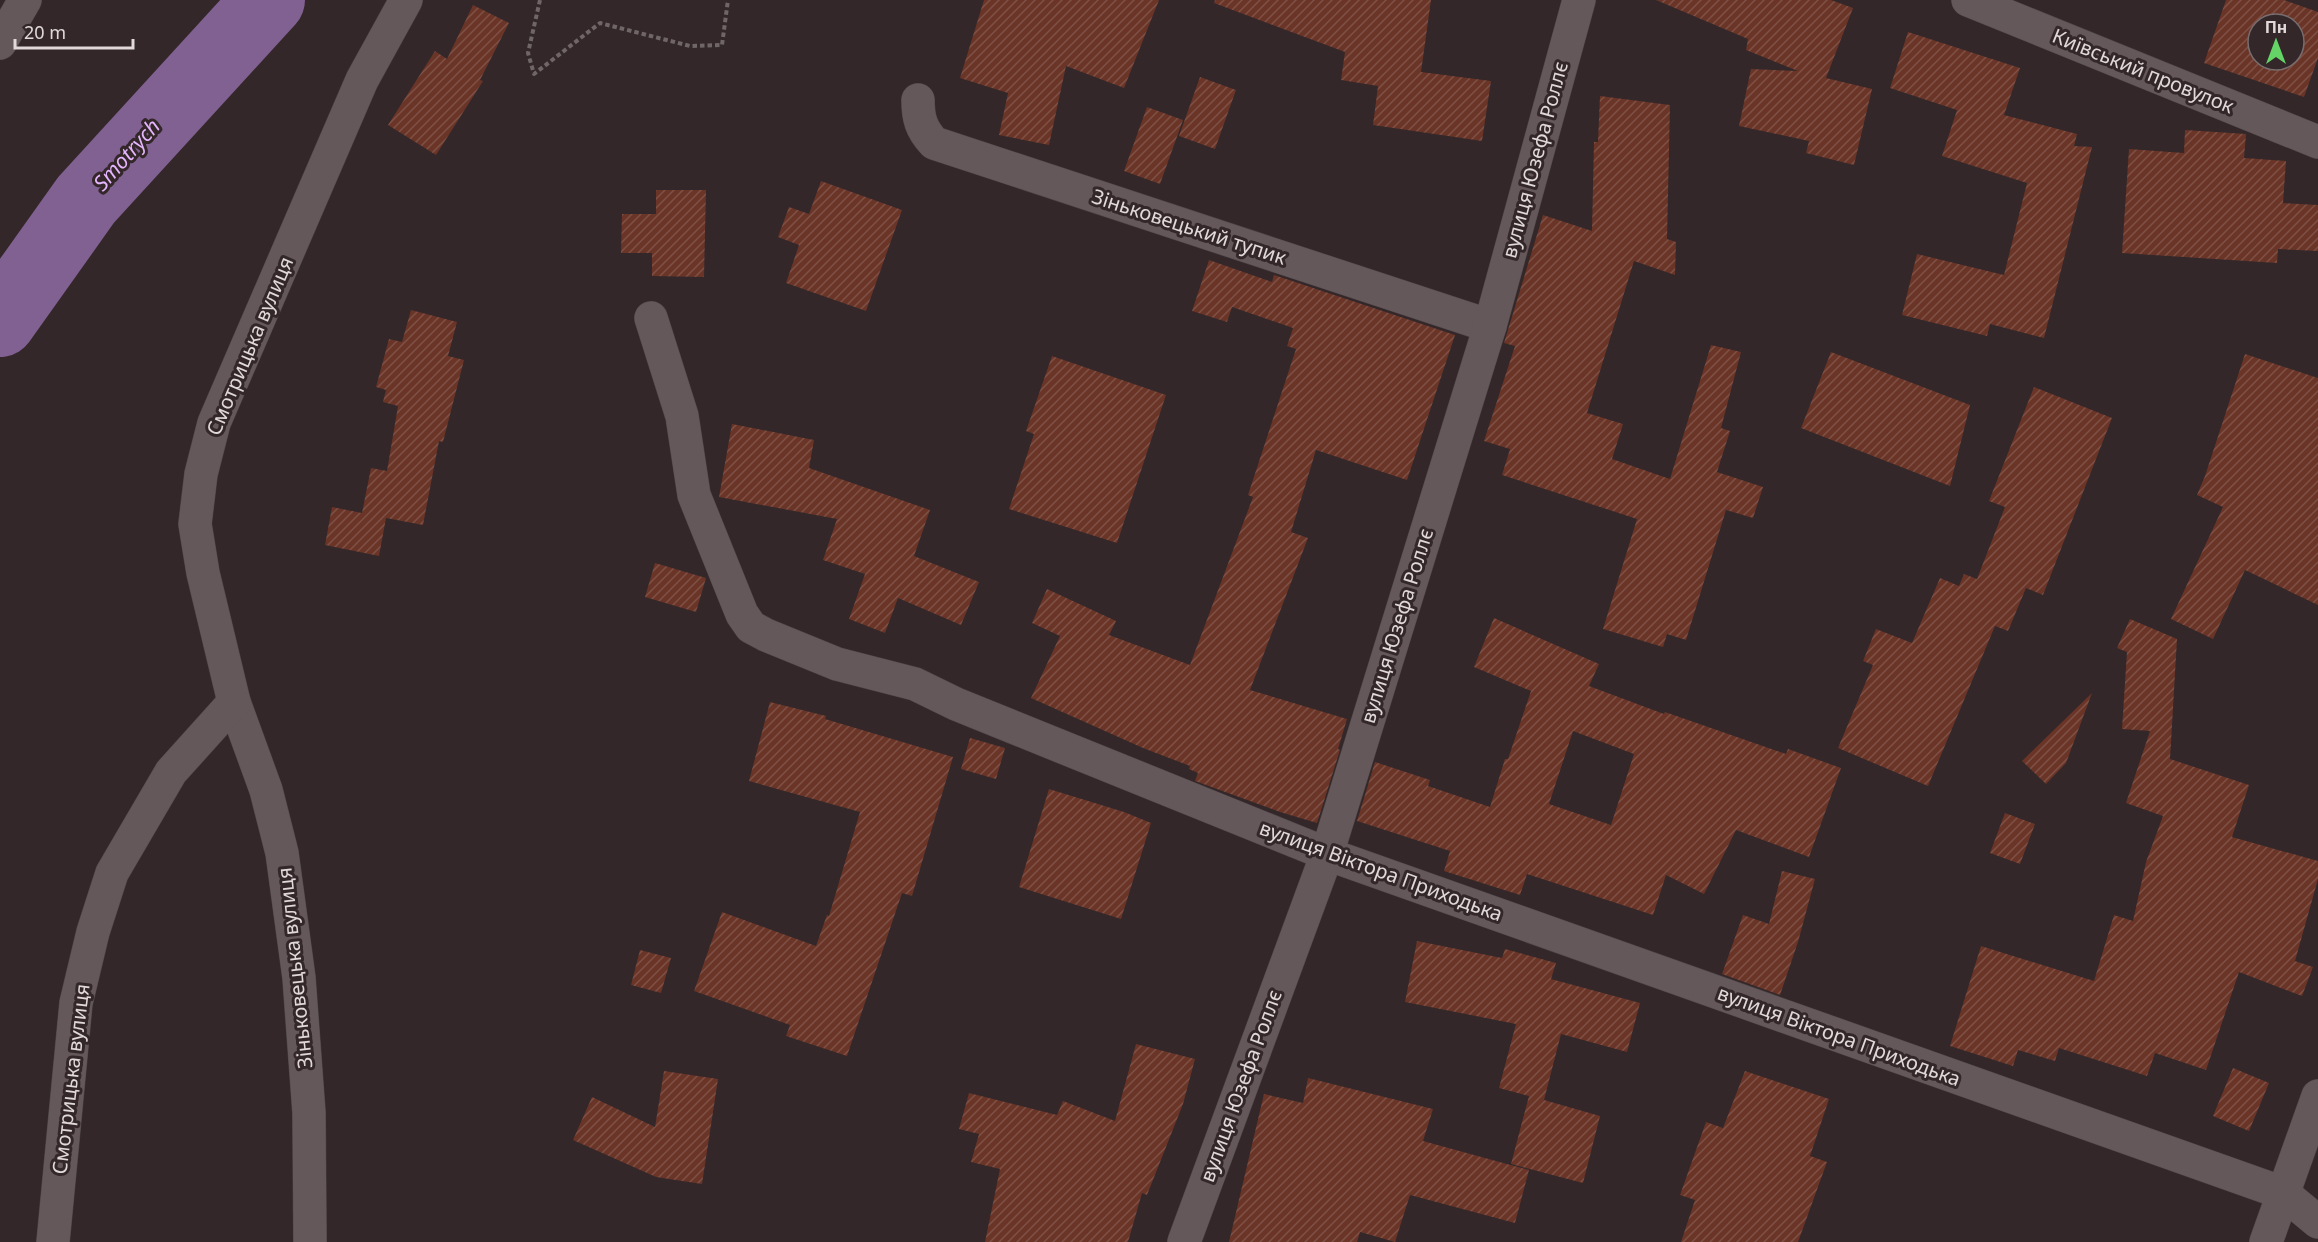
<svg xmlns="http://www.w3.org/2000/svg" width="2318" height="1242" font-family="'Noto Sans',sans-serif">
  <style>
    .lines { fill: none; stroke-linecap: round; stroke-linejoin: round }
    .river { stroke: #816191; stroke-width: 72 }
    .building { fill: url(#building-hatch); fill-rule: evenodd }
    .minor-casing { stroke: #4d4446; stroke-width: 34 }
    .path { stroke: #706667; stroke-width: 4; stroke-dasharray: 4.5 3; stroke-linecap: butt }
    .minor { stroke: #65585a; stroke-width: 33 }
    .labels { text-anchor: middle; stroke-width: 6; stroke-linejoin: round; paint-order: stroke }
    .street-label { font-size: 20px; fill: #e0d8d9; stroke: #332729 }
    .water-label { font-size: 21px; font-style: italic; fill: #e5b6fe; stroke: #332729 }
  </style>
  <defs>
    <pattern id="building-hatch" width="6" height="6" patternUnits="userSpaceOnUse" patternTransform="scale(1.5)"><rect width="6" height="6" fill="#6a3427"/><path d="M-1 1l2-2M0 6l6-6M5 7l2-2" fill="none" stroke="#7f5146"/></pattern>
  </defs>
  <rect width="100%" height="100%" fill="#332729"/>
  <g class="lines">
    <polyline class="river" points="0,321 86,200 269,0"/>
  </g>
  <g class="building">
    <polygon points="984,0 1159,0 1124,88 1066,66 1049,145 999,135 1008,93 960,78"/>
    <polygon points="1215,0 1431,0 1421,72 1491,81 1482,141 1373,125 1378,86 1341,80 1345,52 1214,3"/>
    <polygon points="1656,0 1831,0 1853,8 1826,78 1872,89 1854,165 1806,153 1809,141 1739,126 1751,69 1798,71 1746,50 1748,39"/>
    <path d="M2226,0h58l34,12v46l-14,39 -100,-34zM2258,24h36v36h-36z"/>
    <polygon points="473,5 509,23 480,80 483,81 436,155 388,125 435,51 447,59"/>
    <polygon points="1908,32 2020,68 2004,115 2077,134 2074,146 2092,147 2044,338 1990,324 1987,336 1902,315 1917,254 2004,275 2027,183 1942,156 1957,110 1890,88"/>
    <polygon points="1200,77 1236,90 1215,149 1179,136"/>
    <polygon points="1600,96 1670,105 1667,239 1676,242 1675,275 1634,261 1587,413 1623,424 1612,459 1670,479 1711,345 1741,352 1721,428 1730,431 1717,472 1763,487 1753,518 1726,510 1686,640 1667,634 1663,647 1603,629 1637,519 1502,475 1510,449 1484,441 1515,346 1504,343 1543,215 1592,231 1594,142 1598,142"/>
    <polygon points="1147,107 1183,120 1160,184 1124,171"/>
    <polygon points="2185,130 2246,134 2244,158 2286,161 2283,203 2318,205 2318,251 2278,249 2277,263 2122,253 2129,149 2184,153"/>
    <polygon points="821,181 902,210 866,311 786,283 799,245 778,237 789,207 809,214"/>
    <polygon points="656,190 706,190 704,277 652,276 652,253 621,253 622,214 656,214"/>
    <polygon points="1209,260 1272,282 1274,275 1455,335 1407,480 1316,450 1291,532 1308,538 1250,690 1347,719 1338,749 1340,750 1317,823 1280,812 1195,781 1198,773 1189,769 1190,766 1143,748 1031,698 1060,636 1032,623 1047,589 1116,621 1109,635 1190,665 1253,497 1248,495 1296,349 1287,346 1293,328 1232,307 1227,322 1192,311"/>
    <polygon points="411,310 457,322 448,356 464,360 443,442 439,441 423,525 386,518 379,556 325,545 332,507 362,513 371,468 387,471 398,406 383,402 386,390 376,387 389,339 402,342"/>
    <polygon points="1831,352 1970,405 1950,486 1801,428"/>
    <polygon points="2245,354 2318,378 2318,605 2245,570 2213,639 2171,619 2223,507 2197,495 2205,476"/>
    <polygon points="1052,356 1166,395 1117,543 1009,509 1034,434 1026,431"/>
    <polygon points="2034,387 2112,418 2043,595 2026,588 2008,631 1995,626 1928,786 1838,748 1873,665 1863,661 1876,629 1912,643 1940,578 1959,586 1964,574 1977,579 2005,507 1989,501"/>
    <polygon points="732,424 814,440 809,468 930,510 914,556 979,582 961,625 898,598 885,633 849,619 865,574 823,560 837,519 719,497"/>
    <polygon points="655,563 706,578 696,612 645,597"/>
    <path d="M1494,618l105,46 -10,22 75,28 1,-2 121,42 2,-5 53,19 -32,89 -73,-27 -32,64 -38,-19 -13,40 -126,-41 -7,21 -76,-24 6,-20 -93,-30 18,-59 55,18 -2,6 62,21 15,-48h3l23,-68 -57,-24zM1573,731l61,23 -23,71 -62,-21z"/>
    <polygon points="2130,619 2177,639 2170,759 2249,785 2232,837 2318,861 2318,879 2295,961 2313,967 2302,996 2239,972 2206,1070 2155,1053 2147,1076 2059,1048 2055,1061 2018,1050 2013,1066 1950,1046 1981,946 2094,981 2114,915 2133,921 2146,862 2163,816 2126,803 2150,731 2122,729 2127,652 2117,648"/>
    <polygon points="2092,693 2066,763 2046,784 2022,761"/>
    <polygon points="770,702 826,716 825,719 953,757 912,896 902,893 847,1056 786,1036 790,1025 694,991 722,912 816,946 827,915 829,916 860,812 749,781"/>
    <polygon points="970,738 1005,748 996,779 961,769"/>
    <polygon points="1049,789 1124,812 1151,823 1121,919 1019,887"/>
    <polygon points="2005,813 2035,824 2020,864 1990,853"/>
    <polygon points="1782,871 1815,879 1798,942 1780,995 1722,974 1743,915 1769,924"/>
    <polygon points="1417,941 1502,958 1505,949 1556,963 1551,979 1640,1003 1627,1052 1561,1034 1544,1100 1600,1116 1583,1183 1511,1164 1529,1096 1499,1088 1516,1024 1405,1002"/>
    <polygon points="640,950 671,958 661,993 631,985"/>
    <polygon points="1136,1044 1195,1059 1183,1104 1147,1195 1142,1193 1128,1242 985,1242 1000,1169 971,1162 979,1134 959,1129 969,1093 1057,1115 1063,1101 1115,1121"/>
    <polygon points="2233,1068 2269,1083 2249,1131 2213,1116"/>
    <polygon points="664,1071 718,1079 702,1184 656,1177 573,1140 592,1097 655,1127"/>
    <polygon points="1745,1071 1829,1099 1810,1156 1827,1162 1798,1242 1681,1242 1695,1200 1680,1195 1706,1122 1723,1128"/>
    <polygon points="1308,1078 1433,1109 1423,1141 1529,1170 1515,1223 1410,1195 1395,1242 1360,1232 1357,1242 1229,1242 1264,1094 1303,1103"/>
  </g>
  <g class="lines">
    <defs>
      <g id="minor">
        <polyline points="1968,0 2318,142"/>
        <polyline points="0,43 25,0"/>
        <path d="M918,100c0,18 3,29 16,43l556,183"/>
        <polyline points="651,318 682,416 694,495 742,614 751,627 766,635 837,664 915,684 956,704 1327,854 2283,1193 2318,1222"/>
        <polyline points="234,702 266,790 282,853 299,978 309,1113 310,1242"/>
        <polyline points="53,1242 76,1003 93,932 112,873 171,772 234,702 203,573 195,524 201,474 214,423 362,80 406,0"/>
        <polyline points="1184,1242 1327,854 1490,326 1579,0"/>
        <polyline points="2266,1242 2318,1096"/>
      </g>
    </defs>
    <use href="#minor" class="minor-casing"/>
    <polyline class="path" points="540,0 528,53 534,74 600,23 690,46 722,45 728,0"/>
    <use href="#minor" class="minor"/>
  </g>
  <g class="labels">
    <g class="street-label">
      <text transform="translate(2143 71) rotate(22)" y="7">Київський провулок</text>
      <text transform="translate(1535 160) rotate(-75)" y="7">вулиця Юзефа Роллє</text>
      <text transform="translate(1189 227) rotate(18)" y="7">Зіньковецький тупик</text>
      <text transform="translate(250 346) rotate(-67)" y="7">Смотрицька вулиця</text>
      <text transform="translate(1397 626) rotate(-73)" y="7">вулиця Юзефа Роллє</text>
      <text transform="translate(1381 871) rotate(20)" y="7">вулиця Віктора Приходька</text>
      <text transform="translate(295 968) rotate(-96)" y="7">Зіньковецька вулиця</text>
      <text transform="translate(1839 1036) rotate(20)" y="7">вулиця Віктора Приходька</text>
      <text transform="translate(71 1079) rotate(-83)" y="7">Смотрицька вулиця</text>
      <text transform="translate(1241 1086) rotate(-70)" y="7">вулиця Юзефа Роллє</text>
    </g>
    <g class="water-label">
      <text transform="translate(127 155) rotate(-48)" y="7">Smotrych</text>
    </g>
  </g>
  <g transform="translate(2276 42)"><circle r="28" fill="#332729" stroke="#786e6f" stroke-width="1.5"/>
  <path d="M0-4.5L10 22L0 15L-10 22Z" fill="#65d467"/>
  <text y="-9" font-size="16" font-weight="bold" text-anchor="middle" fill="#e0d8d9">Пн</text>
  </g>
  <path d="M15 39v9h118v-9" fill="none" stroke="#e0d8d9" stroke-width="3"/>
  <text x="24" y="39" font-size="18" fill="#e0d8d9" stroke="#332729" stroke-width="4.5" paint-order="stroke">20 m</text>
</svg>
